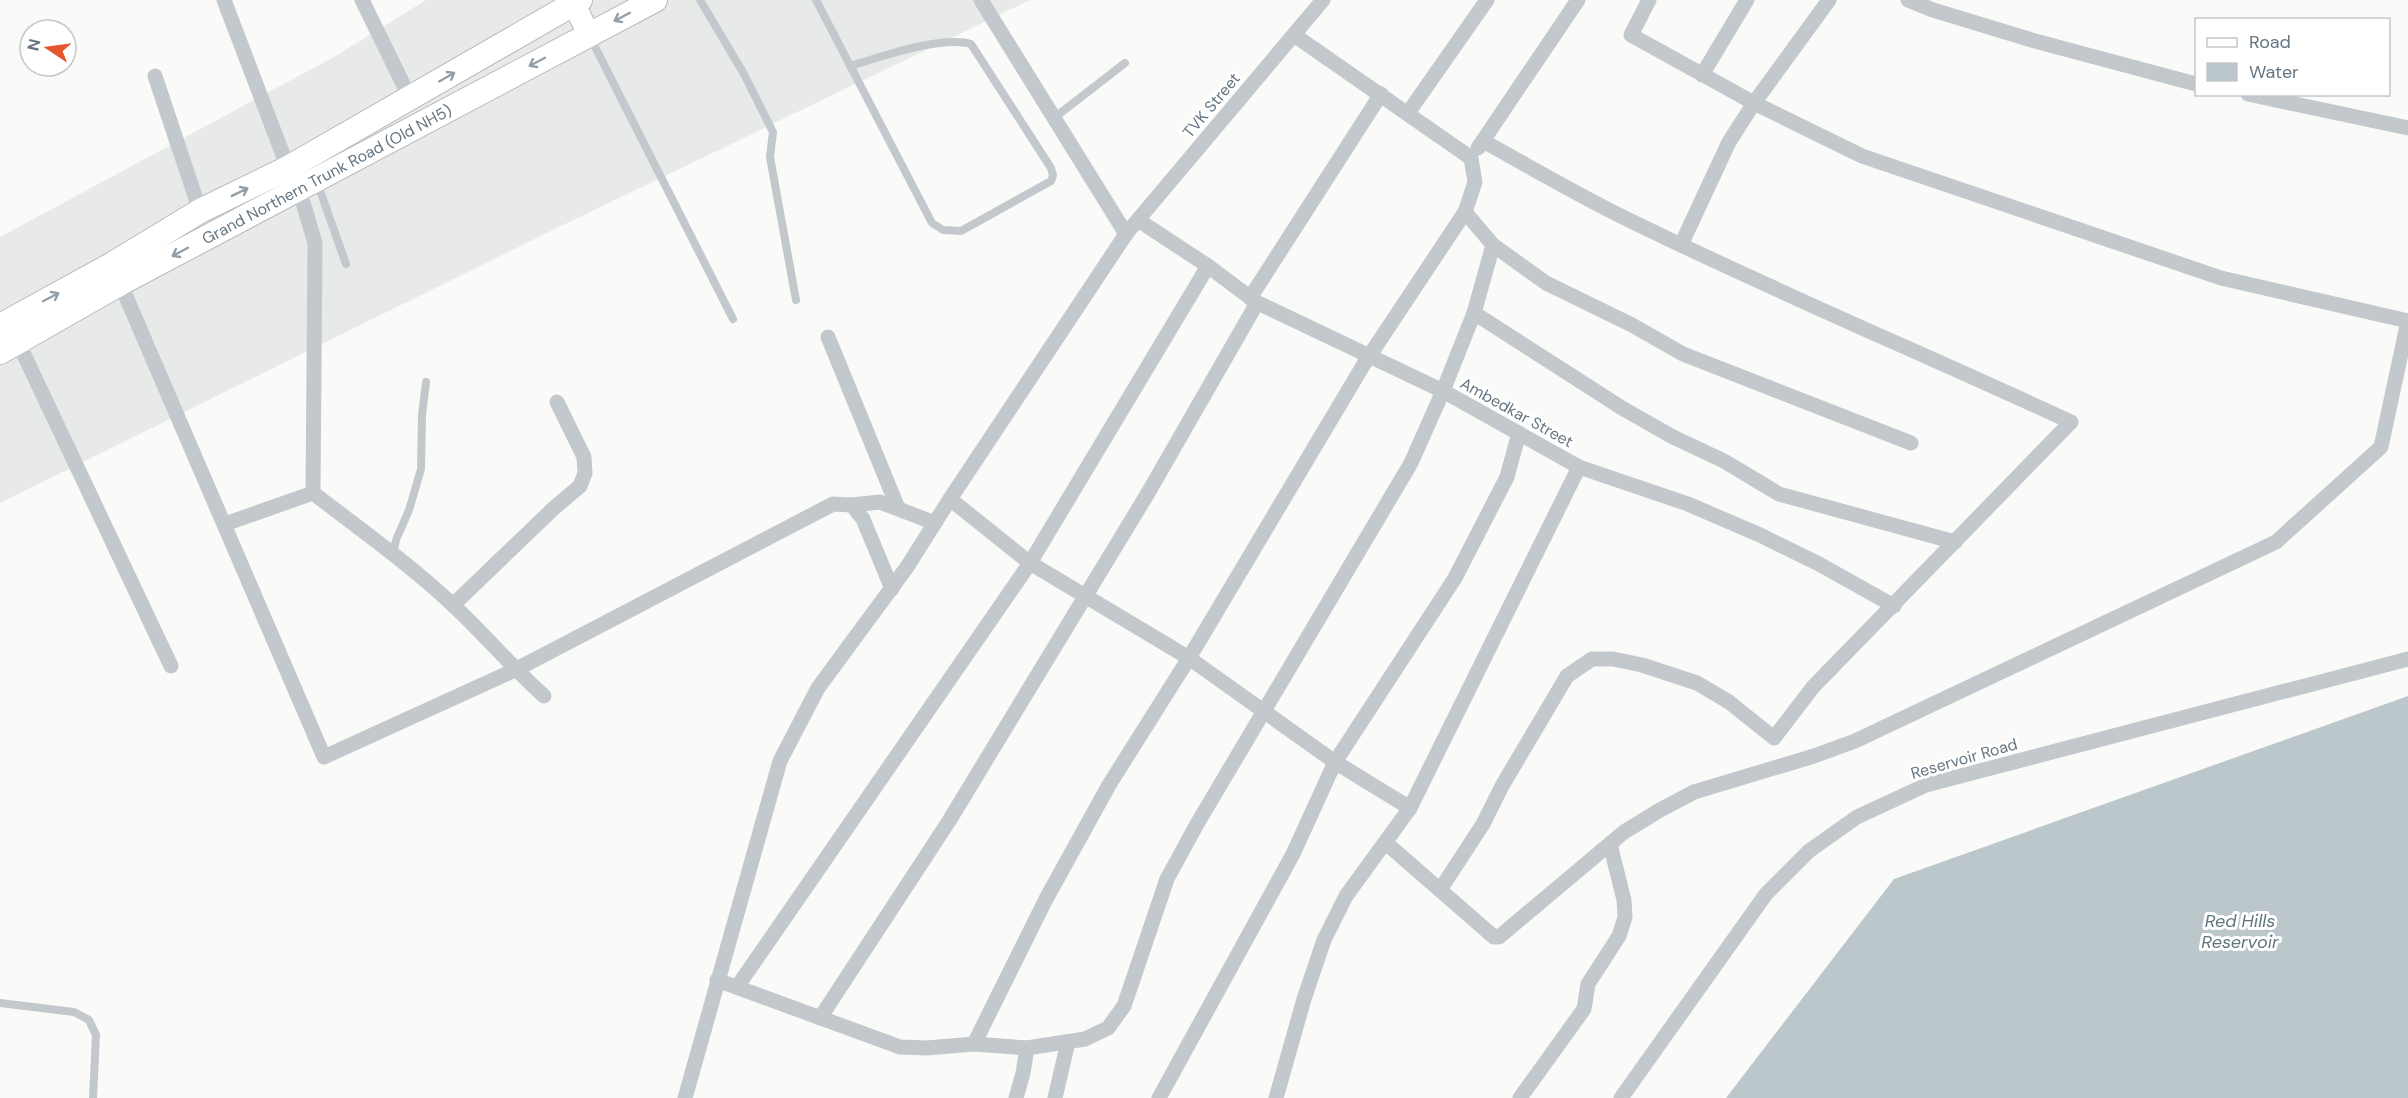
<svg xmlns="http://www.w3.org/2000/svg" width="2408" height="1098" font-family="'DM Sans',sans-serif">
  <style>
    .built { fill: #e8e9e9 }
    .water { fill: #bbc7cb }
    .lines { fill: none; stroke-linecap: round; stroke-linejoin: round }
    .secondary-casing { stroke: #b3babf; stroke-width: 24 }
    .primary-casing { stroke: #b5babe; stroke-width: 26 }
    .lane { stroke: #c3c8cc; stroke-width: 8 }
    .street { stroke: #c3c8cc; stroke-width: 15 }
    .secondary { stroke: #fff; stroke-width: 22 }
    .primary { stroke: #fff; stroke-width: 24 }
    .oneway { stroke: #939fa8 }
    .labels { text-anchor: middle; stroke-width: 6; stroke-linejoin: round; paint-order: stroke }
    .street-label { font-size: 16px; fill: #657683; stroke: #fff }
    .water-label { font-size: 18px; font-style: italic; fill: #60757c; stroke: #fff }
  </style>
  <rect width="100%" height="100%" fill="#fafaf8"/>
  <polygon class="built" points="426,0 1030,0 563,225 0,503 0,237 334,57"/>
  <polygon class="water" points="2408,696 2408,1098 1726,1098 1894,879"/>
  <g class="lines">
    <defs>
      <polyline id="secondary" points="572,0 589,35"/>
      <g id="primary">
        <polyline points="0,326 111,265 200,211 288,168 580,0"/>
        <path id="s1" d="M0,352l121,-69 534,-283"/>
      </g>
    </defs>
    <use href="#secondary" class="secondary-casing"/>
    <use href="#primary" class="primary-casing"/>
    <g class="lane">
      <polyline points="700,0 744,74 773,132 770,157 796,300"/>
      <path d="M816,0l116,223 11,7 18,1 90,-50 2,-6 -2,-7 -80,-124c-29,-9 -90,13 -121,22"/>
      <polyline points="590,37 733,319"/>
      <polyline points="1054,118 1125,63"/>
      <polyline points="317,182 346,264"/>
      <polyline points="393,555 396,540 409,510 421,469 422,415 426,382"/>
      <polyline points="0,1003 74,1012 89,1020 96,1035 93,1098"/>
    </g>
    <g class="street">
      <path d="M224,0l64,168 11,21 16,54 -2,250c47,36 96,71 140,112 31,29 59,62 91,91"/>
      <polyline points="362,0 410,98"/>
      <polyline points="981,0 1126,234"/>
      <polyline points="1649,0 1631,35 1754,103 1862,156 2221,278 2408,321"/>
      <polyline points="1908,0 1933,10 2035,41 2196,84"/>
      <polyline points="1702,75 1747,0"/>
      <polyline points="155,76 200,211"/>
      <polyline points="2248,94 2408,128"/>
      <polyline points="1408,113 1487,0"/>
      <polyline points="1478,148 1578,0"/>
      <polyline points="1465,212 1493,245 1546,283 1632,325 1683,354 1911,443"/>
      <polyline points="1138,220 1208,266 1256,302 1443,391 1579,467 1688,504 1760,535 1819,564 1894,606"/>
      <polyline points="1681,245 1729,142 1754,103 1829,0"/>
      <polyline points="118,278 324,757 515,670 833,504 852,505 863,519 892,589"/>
      <polyline points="1250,298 1381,94"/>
      <polyline points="1474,313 1622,408 1673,437 1724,461 1779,494 1955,542"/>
      <polyline points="828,337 898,508"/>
      <polyline points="18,342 171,666"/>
      <polyline points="950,499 1030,563 1189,658 1335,762 1410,808"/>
      <polyline points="852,505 880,502 935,523"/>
      <polyline points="225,524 313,493"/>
      <polyline points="453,605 554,508 580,486 585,473 584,457 557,402"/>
      <polyline points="1386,843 1494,937 1499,937 1624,832 1660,810 1694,792 1814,756 1855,741 2276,542 2381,447 2408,321"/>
      <path d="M1440,890l43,-66 19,-38 65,-110 25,-17h21l29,6 55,18 32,19 45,36 39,-51 258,-265c-147,-68 -295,-130 -440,-201 -50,-24 -99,-53 -148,-80"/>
      <polyline points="717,980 900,1047 927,1048 974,1044 1027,1048 1085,1039 1108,1028 1124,1006 1167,879 1197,824 1411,463 1443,391 1474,313 1493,245"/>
      <polyline points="737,987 1030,563 1208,266"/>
      <polyline points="820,1018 949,821 1148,493 1257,303"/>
      <polyline points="974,1044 1046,899 1109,785 1189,658 1364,364 1465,212 1475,182 1471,158 1294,35"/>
      <polyline points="685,1098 780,761 818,688 907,567 950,499 1126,234 1323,0"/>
      <polyline points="1016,1098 1023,1073 1027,1048"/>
      <polyline points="1055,1098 1068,1042"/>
      <polyline points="1159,1098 1293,854 1335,762 1455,578 1507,477 1519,433"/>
      <polyline points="1276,1098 1304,999 1324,940 1346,896 1410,808 1579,467"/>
      <polyline points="1520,1098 1584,1009 1588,984 1619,936 1625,917 1624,900 1610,844"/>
      <polyline points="1621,1098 1766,894 1809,851 1857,817 1926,785 2408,659"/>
    </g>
    <use href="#secondary" class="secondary"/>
    <use href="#primary" class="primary"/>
  </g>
  <defs><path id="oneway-shaft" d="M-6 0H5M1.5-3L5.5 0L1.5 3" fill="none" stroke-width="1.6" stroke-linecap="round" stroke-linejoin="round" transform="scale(1.5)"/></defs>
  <g class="oneway">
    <use href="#oneway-shaft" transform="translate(622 17) rotate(152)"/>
    <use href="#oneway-shaft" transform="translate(537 62) rotate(152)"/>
    <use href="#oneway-shaft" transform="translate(447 77) rotate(-30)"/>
    <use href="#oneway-shaft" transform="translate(240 192) rotate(-26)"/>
    <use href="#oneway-shaft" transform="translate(180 252) rotate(152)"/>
    <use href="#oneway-shaft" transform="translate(51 297) rotate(-28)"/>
  </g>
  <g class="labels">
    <g class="street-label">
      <text transform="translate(1211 105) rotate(-50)" y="6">TVK Street</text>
      <text dy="6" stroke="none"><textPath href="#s1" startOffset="372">Grand Northern Trunk Road (Old NH5)</textPath></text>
      <text transform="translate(1517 412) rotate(29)" y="6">Ambedkar Street</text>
      <text transform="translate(1964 758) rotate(-16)" y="6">Reservoir Road</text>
    </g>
    <g class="water-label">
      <text x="2240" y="927">Red Hills<tspan x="2240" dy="21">Reservoir</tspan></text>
    </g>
  </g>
  <rect x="2195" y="18" width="195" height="78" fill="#ffffff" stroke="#c1c8cd" stroke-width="1.5"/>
  <rect x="2207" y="38" width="30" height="9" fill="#ffffff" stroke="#c1c8cd" stroke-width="1.5"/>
  <text x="2249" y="48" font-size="18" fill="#657683">Road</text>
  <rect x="2207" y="63" width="30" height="18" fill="#bbc7cb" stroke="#c1c8cd" stroke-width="1.5"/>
  <text x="2249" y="78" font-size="18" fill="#657683">Water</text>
  <g transform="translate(48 48) rotate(283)"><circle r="28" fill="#ffffff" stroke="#c1c8cd" stroke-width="1.5"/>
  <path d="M0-4.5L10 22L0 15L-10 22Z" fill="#e4572e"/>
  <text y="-9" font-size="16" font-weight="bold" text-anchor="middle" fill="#657683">N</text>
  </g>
</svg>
